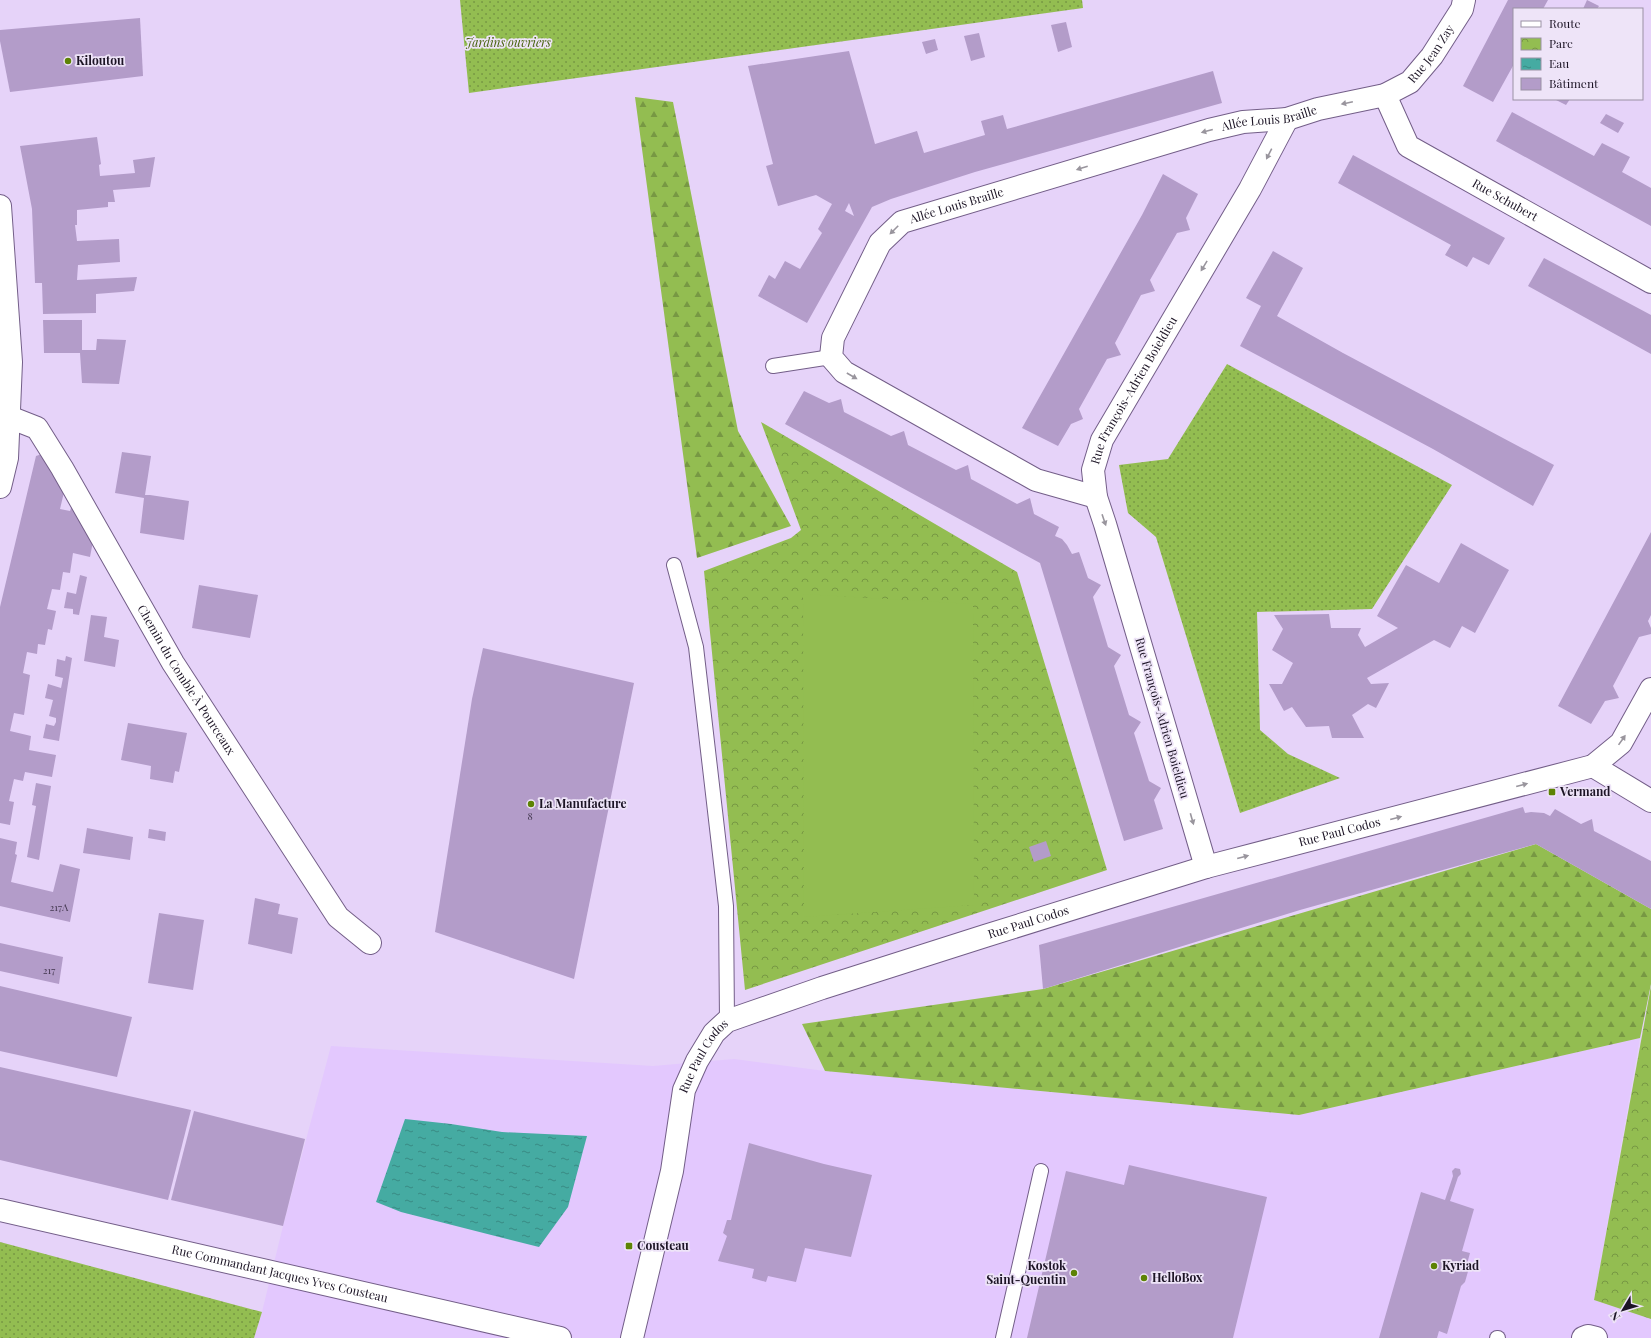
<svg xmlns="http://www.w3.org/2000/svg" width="1651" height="1338" font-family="'Playfair Display',serif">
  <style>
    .built { fill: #e3c8fe }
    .grass { fill: url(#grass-dots) }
    .forest { fill: url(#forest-firs) }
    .park { fill: url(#park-crowns) }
    .pitch { fill: #93bd51 }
    .water { fill: url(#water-ripples) }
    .building { fill: #b39cc9; fill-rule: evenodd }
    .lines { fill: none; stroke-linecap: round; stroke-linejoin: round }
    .service-casing { stroke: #735e88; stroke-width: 16 }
    .minor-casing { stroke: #735e88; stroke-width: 24 }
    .secondary-casing { stroke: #735e88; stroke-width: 24 }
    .service { stroke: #fff; stroke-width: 14 }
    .minor { stroke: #fff; stroke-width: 22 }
    .secondary { stroke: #fff; stroke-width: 22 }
    .oneway { fill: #99959d }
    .poi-dot { fill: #5d8304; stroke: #eee4f8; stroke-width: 1.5 }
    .labels { text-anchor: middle; stroke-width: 3.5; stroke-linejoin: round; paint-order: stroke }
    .number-label { font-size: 10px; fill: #42364e }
    .park-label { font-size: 12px; font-style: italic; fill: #45610a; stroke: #eee4f8 }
    .street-label { font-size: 12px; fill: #1c1425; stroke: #eee4f8 }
    .poi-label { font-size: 12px; font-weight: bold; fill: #1c1425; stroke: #eee4f8; text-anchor: start }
  </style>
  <defs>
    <pattern id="grass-dots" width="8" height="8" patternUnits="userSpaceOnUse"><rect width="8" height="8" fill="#93bd51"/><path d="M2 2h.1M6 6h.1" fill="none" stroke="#779843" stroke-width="1.8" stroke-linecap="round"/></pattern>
    <pattern id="forest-firs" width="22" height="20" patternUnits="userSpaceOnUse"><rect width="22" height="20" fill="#93bd51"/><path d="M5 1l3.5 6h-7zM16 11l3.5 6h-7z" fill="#779843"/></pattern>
    <pattern id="park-crowns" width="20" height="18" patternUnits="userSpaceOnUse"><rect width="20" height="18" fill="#93bd51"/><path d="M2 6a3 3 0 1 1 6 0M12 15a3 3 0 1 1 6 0" fill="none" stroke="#779843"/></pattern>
    <pattern id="water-ripples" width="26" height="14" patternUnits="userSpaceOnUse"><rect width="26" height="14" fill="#45aba2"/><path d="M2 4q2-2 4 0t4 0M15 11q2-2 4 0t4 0" fill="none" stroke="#398a84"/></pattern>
  </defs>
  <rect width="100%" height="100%" fill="#e6d3f9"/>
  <polygon class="built" points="1640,1038 1594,1300 1651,1319 1651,1338 254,1338 262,1312 283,1226 331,1046 653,1066 734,1059 825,1071 1299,1115"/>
  <g class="grass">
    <polygon points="460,0 1082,0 1083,8 469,93"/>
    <polygon points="1227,364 1452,485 1372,609 1257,612 1260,730 1288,754 1340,778 1240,813 1156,537 1128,513 1119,465 1168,459"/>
    <polygon points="0,1242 262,1312 254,1338 0,1338"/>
  </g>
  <g class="forest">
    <polygon points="635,97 673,102 738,431 791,526 697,558"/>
    <polygon points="1536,844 1651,909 1651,984 1640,1038 1299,1115 825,1071 802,1024 1043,989"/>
  </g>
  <g class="park">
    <polygon points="761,422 1017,572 1107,870 745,990 704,571 791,538 801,530"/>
    <polygon points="1651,986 1651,1319 1594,1300"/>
  </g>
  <polygon class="pitch" points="803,594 973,604 974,905 804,917"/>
  <polygon class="water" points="405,1119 451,1124 502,1132 587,1136 568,1207 539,1247 401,1212 376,1202"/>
  <g class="building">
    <polygon points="1508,0 1548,0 1543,9 1514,9 1514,64 1493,102 1463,86"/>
    <polygon points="1587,0 1599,6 1597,9 1583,9"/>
    <polygon points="140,18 143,76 10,92 0,41 0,30"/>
    <polygon points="1066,22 1072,47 1058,52 1051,25"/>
    <polygon points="979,33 985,57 971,61 964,36"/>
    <polygon points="935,39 938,50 926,54 922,42"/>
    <path d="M849,51l26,93 42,-13 7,22 61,-18 -4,-14 22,-6 4,14 206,-58 9,32 -247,69 -84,27 -19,8 -65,116 -49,-27 11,-21 6,4 10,-18 15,8 22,-36 -4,-4 14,-25 -16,-9 -38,11 -12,-40 7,-2 -25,-98zM849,203l5,13 -9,-5z"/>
    <polygon points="1554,99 1570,99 1566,105"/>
    <polygon points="1512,112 1594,156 1602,143 1630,157 1622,172 1651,188 1651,226 1496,141"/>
    <polygon points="1606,114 1624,123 1618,133 1600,123"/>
    <polygon points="97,137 101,164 99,165 100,176 135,173 133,160 155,157 150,187 113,190 115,202 108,202 108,207 77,210 77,225 75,225 77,241 119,239 120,262 78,265 77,280 137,277 134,291 96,294 96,313 43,314 42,283 35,283 32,209 20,146"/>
    <polygon points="1353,155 1505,238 1489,265 1473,257 1467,267 1445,255 1451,245 1338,183"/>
    <polygon points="1163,174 1198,194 1186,218 1190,230 1177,233 1150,280 1155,291 1141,295 1115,343 1121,355 1107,359 1079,409 1083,419 1071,424 1058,446 1022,428 1142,215"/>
    <polygon points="1273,251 1303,268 1277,316 1343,353 1554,465 1533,506 1433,449 1240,346 1261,306 1246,298"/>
    <polygon points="1544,258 1651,315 1651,354 1528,286"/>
    <polygon points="43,320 82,320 82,350 96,350 97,339 126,340 119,384 82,383 80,353 44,353"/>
    <polygon points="804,391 829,403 841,399 844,412 891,436 904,431 908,445 956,470 968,465 971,479 1017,504 1030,498 1034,514 1059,527 1055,536 1062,539 1067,545 1072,554 1079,552 1088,578 1101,585 1093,597 1108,647 1121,655 1114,666 1129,715 1141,722 1134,733 1149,781 1161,788 1154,800 1163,829 1124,841 1040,563 785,424"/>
    <polygon points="122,452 151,456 145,495 150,495 189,501 184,540 140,533 144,498 115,493"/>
    <polygon points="42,454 65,488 60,509 70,511 73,502 94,536 90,557 73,553 70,573 63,572 60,590 52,589 47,609 56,611 52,630 48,629 45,645 38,644 37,654 27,652 23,673 30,675 24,715 14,713 10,731 31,736 29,750 56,755 52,777 25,772 23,781 14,779 9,801 14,802 10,825 0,823 0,607 36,456"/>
    <polygon points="1651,532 1651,615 1648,621 1651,628 1651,634 1639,637 1613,686 1619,698 1605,701 1591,724 1558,706"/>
    <polygon points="1461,543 1509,570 1475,633 1462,626 1450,648 1434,640 1367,678 1371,684 1389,683 1376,708 1368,704 1352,715 1364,738 1332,738 1329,726 1306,727 1292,707 1284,711 1269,684 1282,684 1293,663 1272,650 1283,629 1274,615 1329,614 1331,628 1361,628 1358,635 1365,647 1398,628 1377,616 1406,565 1439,583"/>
    <polygon points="80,575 87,577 79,615 73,614 73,609 64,608 67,592 76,594"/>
    <polygon points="199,585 258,595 250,638 192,628"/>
    <polygon points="91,615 107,617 104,637 119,640 115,667 84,661"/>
    <polygon points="483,648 634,683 574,979 435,932 472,699"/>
    <polygon points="66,656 72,658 59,741 43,738 46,724 54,726 56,722 56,718 49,716 53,700 45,698 48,684 61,688 63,678 55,676 57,659 65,661"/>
    <polygon points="128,723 187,733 179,772 175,771 173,783 150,779 151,766 121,760"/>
    <polygon points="36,783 51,786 39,860 27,857 36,806 32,805"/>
    <polygon points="1523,807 1525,813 1531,812 1544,813 1550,816 1555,809 1581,824 1592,819 1594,831 1651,861 1651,909 1536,844 1300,910 1043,989 1039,945"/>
    <polygon points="87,828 133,837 130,860 83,853"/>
    <polygon points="149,829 166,832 165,841 148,838"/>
    <polygon points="0,838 17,842 15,854 17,855 11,882 53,892 60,864 80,869 70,922 0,906"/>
    <polygon points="1046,841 1051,856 1034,862 1029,847"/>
    <polygon points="255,898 280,904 278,914 298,918 292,954 248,944"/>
    <polygon points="159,913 204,920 193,990 148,983"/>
    <polygon points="0,943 63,957 59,984 0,971"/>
    <polygon points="0,986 132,1017 117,1077 0,1051"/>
    <polygon points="0,1067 191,1110 168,1200 0,1160"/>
    <polygon points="194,1111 305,1139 283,1226 171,1200"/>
    <polygon points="749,1143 824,1164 872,1175 851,1257 805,1248 796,1282 768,1276 766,1282 752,1278 754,1269 718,1261 727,1236 723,1233 727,1220 731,1220"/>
    <polygon points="1129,1165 1267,1197 1233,1338 1027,1338 1066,1171 1124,1185"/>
    <polygon points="1455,1168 1460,1169 1461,1174 1458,1177 1450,1201 1474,1209 1462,1251 1470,1253 1467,1264 1469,1268 1465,1282 1461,1286 1447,1334 1439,1331 1437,1338 1379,1338 1421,1192 1445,1200 1453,1176 1452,1171"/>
  </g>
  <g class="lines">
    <defs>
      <g id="service">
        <polyline points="773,366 831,357"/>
        <polyline points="674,565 696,647 726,906 727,1021"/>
        <polyline points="1003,1338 1041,1171"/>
        <polyline points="1497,1338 1498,1338"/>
      </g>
      <g id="minor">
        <path id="s1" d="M1385,95l23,51 243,136"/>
        <path id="s2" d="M9,417l28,11 25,40 111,195 165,254 32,26"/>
        <path id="s3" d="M1096,497l-60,-17 -192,-108 -13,-15 2,-19 47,-95 22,-21 307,-92 34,-8 44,-3 31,-10 67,-14 25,-13 22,-26 30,-47 2,-9"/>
        <polyline points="1593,766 1651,801"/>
        <path id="s4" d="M1206,867l-101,-343 -9,-27 -3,-27 9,-30 148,-251 37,-70"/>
        <path id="s5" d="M0,1210l560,128"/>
        <path id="s6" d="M632,1338l40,-167 12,-81 13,-29 17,-28 13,-12 95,-33 163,-52 221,-69 387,-101 28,-23 30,-54"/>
        <polyline points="1583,1338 1588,1336 1596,1338"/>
      </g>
      <polyline id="secondary" points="0,206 11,362 7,458 0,487"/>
    </defs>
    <use href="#service" class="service-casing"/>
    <use href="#minor" class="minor-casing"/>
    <use href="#secondary" class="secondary-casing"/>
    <use href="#service" class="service"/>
    <use href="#minor" class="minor"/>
    <use href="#secondary" class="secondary"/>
  </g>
  <defs><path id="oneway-solid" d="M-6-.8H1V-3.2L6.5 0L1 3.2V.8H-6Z"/></defs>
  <g class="oneway">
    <use href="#oneway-solid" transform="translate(1347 103) rotate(168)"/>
    <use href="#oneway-solid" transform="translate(1207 131) rotate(165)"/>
    <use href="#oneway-solid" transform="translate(1269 154) rotate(117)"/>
    <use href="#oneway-solid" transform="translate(1082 168) rotate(163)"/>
    <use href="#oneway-solid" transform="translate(894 230) rotate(135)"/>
    <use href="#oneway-solid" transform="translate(1204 266) rotate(121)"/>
    <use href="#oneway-solid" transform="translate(852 376) rotate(30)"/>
    <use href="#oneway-solid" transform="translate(1104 520) rotate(71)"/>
    <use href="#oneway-solid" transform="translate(1622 740) rotate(-55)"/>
    <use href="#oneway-solid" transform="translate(1522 785) rotate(-15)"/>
    <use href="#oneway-solid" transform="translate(1396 818) rotate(-15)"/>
    <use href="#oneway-solid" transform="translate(1192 819) rotate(74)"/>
    <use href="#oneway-solid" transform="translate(1243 857) rotate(-15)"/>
  </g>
  <g class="poi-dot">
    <circle cx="68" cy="61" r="4"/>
    <rect x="1548" y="788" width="8" height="8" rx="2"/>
    <circle cx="531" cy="804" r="4"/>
    <rect x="625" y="1242" width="8" height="8" rx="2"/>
    <circle cx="1434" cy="1266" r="4"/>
    <circle cx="1074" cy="1273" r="4"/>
    <circle cx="1144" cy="1278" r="4"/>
  </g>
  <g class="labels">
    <g class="number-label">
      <text x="530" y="820">8</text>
      <text x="59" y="911">217A</text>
      <text x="49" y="974">217</text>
    </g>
    <g class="park-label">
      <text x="508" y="47">Jardins ouvriers</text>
    </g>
    <g class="street-label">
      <text dy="4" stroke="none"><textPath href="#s3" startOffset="1022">Rue Jean Zay</textPath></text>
      <text dy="4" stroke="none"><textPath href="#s3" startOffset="840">Allée Louis Braille</textPath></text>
      <text dy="4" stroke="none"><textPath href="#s1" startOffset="167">Rue Schubert</textPath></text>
      <text dy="4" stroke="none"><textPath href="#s3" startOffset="515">Allée Louis Braille</textPath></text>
      <text dy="4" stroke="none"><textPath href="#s4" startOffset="503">Rue François-Adrien Boieldieu</textPath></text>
      <text dy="4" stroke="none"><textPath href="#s2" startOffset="323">Chemin du Comble À Pourceaux</textPath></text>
      <text transform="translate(1162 718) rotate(74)" y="4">Rue François-Adrien Boieldieu</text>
      <text dy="4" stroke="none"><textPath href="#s6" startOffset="977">Rue Paul Codos</textPath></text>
      <text dy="4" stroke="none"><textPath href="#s6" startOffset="653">Rue Paul Codos</textPath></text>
      <text dy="4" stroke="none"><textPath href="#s6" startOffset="293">Rue Paul Codos</textPath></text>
      <text dy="4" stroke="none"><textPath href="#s5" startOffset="287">Rue Commandant Jacques Yves Cousteau</textPath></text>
    </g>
    <g class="poi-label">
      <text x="76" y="65">Kiloutou</text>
      <text x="1560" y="796">Vermand</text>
      <text x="539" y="808">La Manufacture</text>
      <text x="637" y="1250">Cousteau</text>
      <text x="1066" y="1270" text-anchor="end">Kostok<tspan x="1066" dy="14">Saint-Quentin</tspan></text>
      <text x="1442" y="1270">Kyriad</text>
      <text x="1152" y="1282">HelloBox</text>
    </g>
  </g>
  <rect x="1513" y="8" width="130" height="92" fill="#eee4f8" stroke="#9a91a4"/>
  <rect x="1521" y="21" width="20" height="6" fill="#ffffff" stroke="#9a91a4"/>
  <text x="1549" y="28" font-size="12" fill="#1c1425">Route</text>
  <rect x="1521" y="38" width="20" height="12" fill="url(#park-crowns)" stroke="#9a91a4"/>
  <text x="1549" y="48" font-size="12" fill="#1c1425">Parc</text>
  <rect x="1521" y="58" width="20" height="12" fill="url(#water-ripples)" stroke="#9a91a4"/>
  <text x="1549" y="68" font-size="12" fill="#1c1425">Eau</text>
  <rect x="1521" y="78" width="20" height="12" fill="#b39cc9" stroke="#9a91a4"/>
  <text x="1549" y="88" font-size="12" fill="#1c1425">Bâtiment</text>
  <g transform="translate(1623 1310) rotate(232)" stroke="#eee4f8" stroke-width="3" paint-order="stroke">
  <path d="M0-3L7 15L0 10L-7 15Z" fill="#1c1425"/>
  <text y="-6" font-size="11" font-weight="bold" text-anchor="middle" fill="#1c1425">N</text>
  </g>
</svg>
